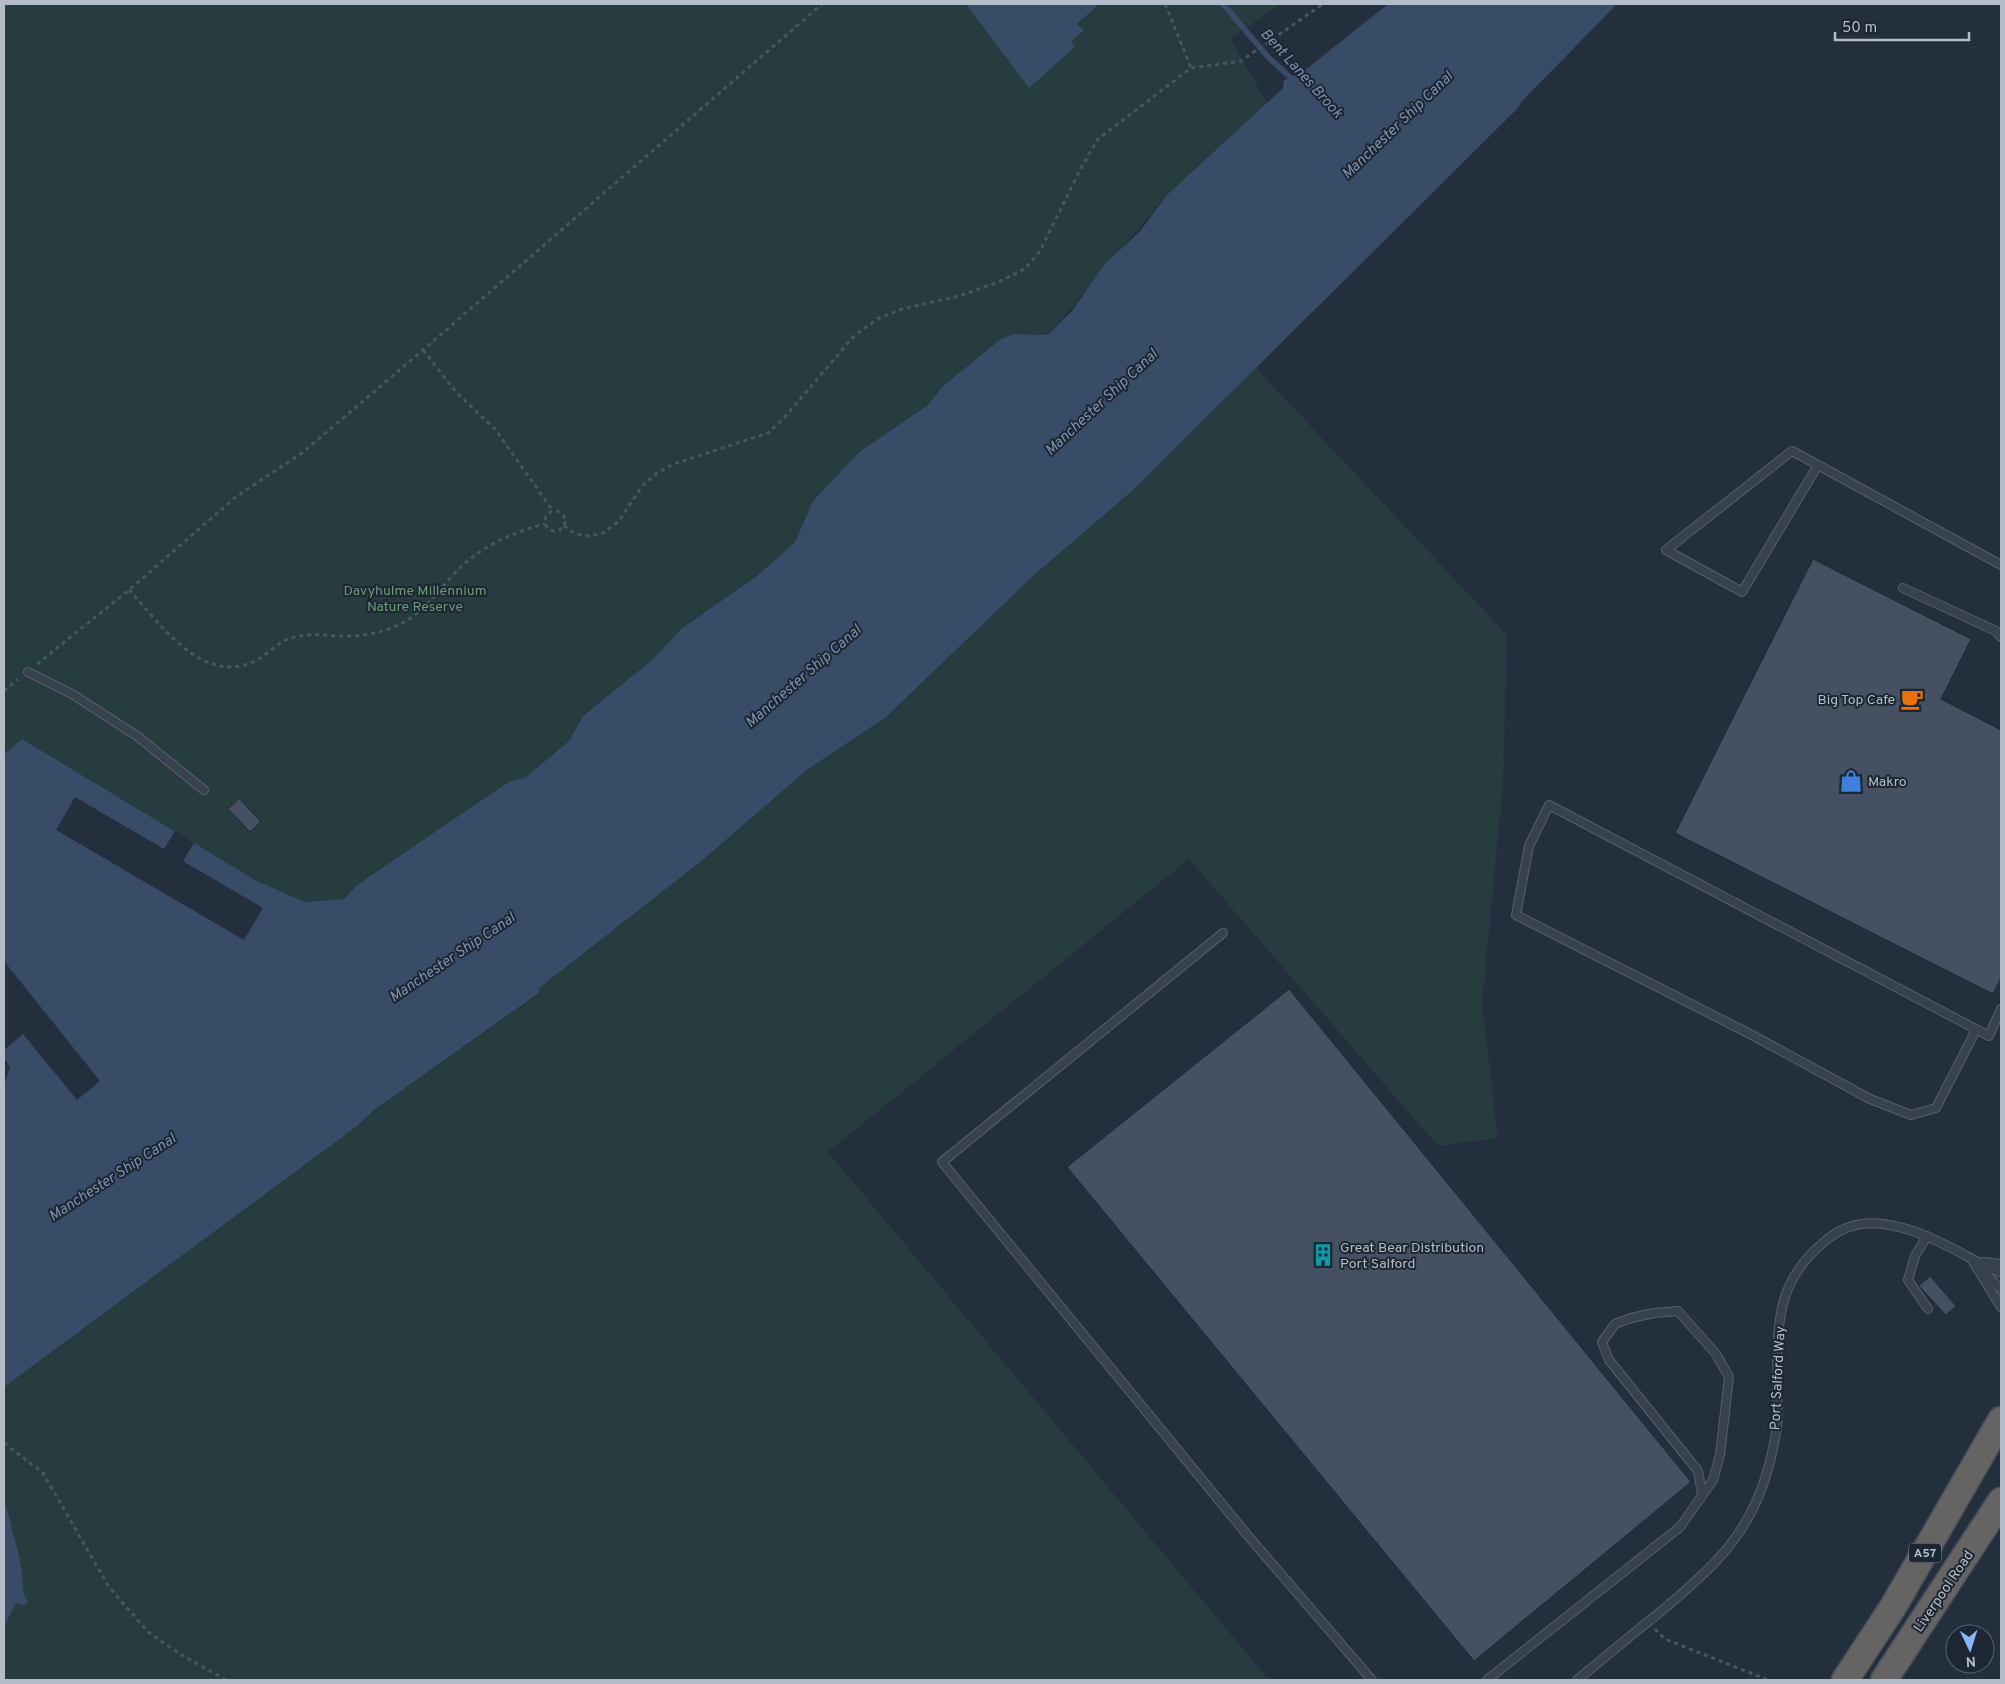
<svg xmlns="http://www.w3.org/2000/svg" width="2005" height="1684" font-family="Overpass,sans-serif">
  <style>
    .green { fill: #263c3f }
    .water { fill: #394c67 }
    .pier { fill: #242f3e }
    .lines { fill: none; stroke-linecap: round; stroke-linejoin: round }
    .stream { stroke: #394c67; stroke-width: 5.5 }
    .building { fill: #455162; stroke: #1f2835 }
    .service-casing { stroke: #565f6c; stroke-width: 10 }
    .trunk-casing { stroke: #434c59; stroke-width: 29 }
    .path { stroke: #44595c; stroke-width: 3; stroke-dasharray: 4 4; stroke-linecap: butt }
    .service { stroke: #38414e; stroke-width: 8 }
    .trunk { stroke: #656462; stroke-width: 26 }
    .labels { text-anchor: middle; stroke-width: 4; stroke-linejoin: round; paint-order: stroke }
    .shield { fill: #1d2633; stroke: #878f9c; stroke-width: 1 }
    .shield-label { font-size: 12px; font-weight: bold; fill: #b4bcc9 }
    .park-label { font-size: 14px; fill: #6b9a76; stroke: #1d2633 }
    .poi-label { font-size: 14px; fill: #b4bcc9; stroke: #1d2633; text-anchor: start }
    .street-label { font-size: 14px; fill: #b4bcc9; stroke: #1d2633 }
    .water-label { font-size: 15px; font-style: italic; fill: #7c92b1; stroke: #1d2633 }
  </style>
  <rect width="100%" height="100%" fill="#242f3e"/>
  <g class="green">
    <polygon points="4,4 1281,4 1230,39 1269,106 1167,195 1048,335 1013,334 942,387 928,405 859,452 813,501 795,542 757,576 681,629 652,660 583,716 570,741 525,778 510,781 357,885 344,899 305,902 257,881 22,739 4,754"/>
    <polygon points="1256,368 1507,635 1503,785 1482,1004 1498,1138 1438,1146 1189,859 828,1152 1269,1680 4,1680 4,1627 14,1605 20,1603 24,1596 21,1564 4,1497 4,1387 356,1127 374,1110 539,994 539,988 699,863 808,769 886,717 1032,577 1133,490"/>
  </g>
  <g class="water">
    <polygon points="966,4 1099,4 1077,24 1084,30 1071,42 1075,47 1029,88"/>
    <polygon points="1388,4 1617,4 1522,101 1517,109 1133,490 1032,577 886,717 808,769 699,863 539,988 539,993 374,1110 356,1127 4,1387 4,1086 10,1067 4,1058 4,754 22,739 257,881 305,902 344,899 357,885 510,781 525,778 569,741 583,716 652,660 681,629 757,576 795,542 813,501 859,452 928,405 942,387 1001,339 1013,334 1048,335 1072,311 1103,266 1141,230 1167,195 1283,88 1284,80 1304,71"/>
    <polygon points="4,1497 21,1564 24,1595 28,1602 25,1605 16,1603 4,1627"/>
  </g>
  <g class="pier">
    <polygon points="75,797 164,849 175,831 194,843 183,861 263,908 244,940 56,830"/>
    <polygon points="4,961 100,1081 77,1100 23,1034 4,1050"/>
  </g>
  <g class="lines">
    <polyline class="stream" points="1223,4 1268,57 1294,81"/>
  </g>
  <g class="building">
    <polygon points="1813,559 1971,639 1941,699 2001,730 2001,978 1993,994 1675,833"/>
    <polygon points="239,798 261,822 250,832 228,809"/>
    <polygon points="1289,989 1691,1482 1474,1661 1067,1167"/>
    <polygon points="1930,1276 1956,1306 1946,1315 1919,1286"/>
  </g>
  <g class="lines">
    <defs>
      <g id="service">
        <polyline points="1818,465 1742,592 1666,550 1792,451 1818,465 2001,565"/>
        <polyline points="1903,588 1996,631 2001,637"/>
        <polyline points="28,672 72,694 137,736 204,790"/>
        <polyline points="1223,933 942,1162 1249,1537 1372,1680"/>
        <polyline points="1976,1030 1936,1108 1911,1115 1870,1099 1750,1034 1516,915 1529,846 1549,805 1989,1036 2001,1009"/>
        <polyline points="1927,1236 1915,1256 1908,1280 1928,1309"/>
        <polyline points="1972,1260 2001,1307"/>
        <polyline points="1984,1262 2001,1264"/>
        <polyline points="1984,1272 2001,1289"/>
        <polyline points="1487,1680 1680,1527 1713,1480 1720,1455 1729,1377 1716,1354 1678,1311 1654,1313 1631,1318 1615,1324 1602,1342 1609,1360 1698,1471 1702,1494"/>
        <path d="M1577,1680c27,-22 54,-45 82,-67 39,-33 77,-64 98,-113 10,-23 16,-48 20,-73 1,-12 0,-25 0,-37 1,-61 -4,-106 47,-148 17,-15 36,-21 59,-18 43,5 79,32 118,49"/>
      </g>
      <g id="trunk">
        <polyline points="1845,1680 1893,1607 2001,1420"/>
        <polyline points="1884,1680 2001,1501"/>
      </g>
    </defs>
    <use href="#service" class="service-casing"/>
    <use href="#trunk" class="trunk-casing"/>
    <g class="path">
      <polyline points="1165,4 1191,68"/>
      <polyline points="423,350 456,392 495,429 553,511"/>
      <circle cx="555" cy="521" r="10"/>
      <polyline points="564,526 576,534 590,536 603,533 618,522 643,485 657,473 674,464 768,433 783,419 854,336 877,319 902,309 959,296 998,282 1025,269 1040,251 1081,168 1098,139 1191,68 1241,61 1323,4"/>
      <path d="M129,590c31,33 72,95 124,72 14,-6 24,-20 38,-24 17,-5 32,-3 49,-2 23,1 49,-4 69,-17 19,-12 30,-29 45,-45 23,-26 59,-42 91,-50"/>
      <polyline points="37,664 129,590 237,496 302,453 423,350 822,4"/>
      <polyline points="4,691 18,679"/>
      <polyline points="4,1443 43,1473 109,1587 148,1632 182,1655 226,1680"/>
      <polyline points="1655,1629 1665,1639 1768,1680"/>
    </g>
    <use href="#service" class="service"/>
    <use href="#trunk" class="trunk"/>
  </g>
  <defs>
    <symbol id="cafe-bare" viewBox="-9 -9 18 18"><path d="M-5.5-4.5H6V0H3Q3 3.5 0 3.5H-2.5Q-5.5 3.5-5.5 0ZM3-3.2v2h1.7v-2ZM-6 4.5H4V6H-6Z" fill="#e8710a" stroke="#1d2633" stroke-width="2.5" paint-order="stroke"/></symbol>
    <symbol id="shop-bare" viewBox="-9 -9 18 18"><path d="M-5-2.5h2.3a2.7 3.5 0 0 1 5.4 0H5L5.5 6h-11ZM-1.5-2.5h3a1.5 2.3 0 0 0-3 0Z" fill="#3f7fe0" stroke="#1d2633" stroke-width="2.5" paint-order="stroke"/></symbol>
    <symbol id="building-bare" viewBox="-9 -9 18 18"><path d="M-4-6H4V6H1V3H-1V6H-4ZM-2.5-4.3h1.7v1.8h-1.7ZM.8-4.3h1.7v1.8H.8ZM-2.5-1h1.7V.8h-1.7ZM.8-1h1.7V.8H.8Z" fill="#0f9aa8" stroke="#1d2633" stroke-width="2.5" paint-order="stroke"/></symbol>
  </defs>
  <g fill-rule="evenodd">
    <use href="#cafe-bare" x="1896" y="683" width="32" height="32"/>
    <use href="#shop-bare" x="1835" y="765" width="32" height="32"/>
    <use href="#building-bare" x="1307" y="1239" width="32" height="32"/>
  </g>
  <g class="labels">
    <rect class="shield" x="1909" y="1543.5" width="32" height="19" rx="4"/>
    <g class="shield-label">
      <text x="1925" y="1557">A57</text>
    </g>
    <g class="park-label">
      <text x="415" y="595">Davyhulme Millennium<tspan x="415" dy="16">Nature Reserve</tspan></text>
    </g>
    <g class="poi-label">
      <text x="1895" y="704" text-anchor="end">Big Top Cafe</text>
      <text x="1868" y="786">Makro</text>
      <text x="1340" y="1252">Great Bear Distribution<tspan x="1340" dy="16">Port Salford</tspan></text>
    </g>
    <g class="street-label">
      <text transform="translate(1777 1378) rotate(-87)" y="5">Port Salford Way</text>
      <text transform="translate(1943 1591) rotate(-56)" y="5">Liverpool Road</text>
    </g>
    <g class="water-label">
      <text transform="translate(1302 73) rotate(48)" y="5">Bent Lanes Brook</text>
      <text transform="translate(1397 125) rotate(-44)" y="5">Manchester Ship Canal</text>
      <text transform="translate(1101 402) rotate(-43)" y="5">Manchester Ship Canal</text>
      <text transform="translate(803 676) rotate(-41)" y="5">Manchester Ship Canal</text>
      <text transform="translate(452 957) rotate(-34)" y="5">Manchester Ship Canal</text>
      <text transform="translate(112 1177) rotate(-33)" y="5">Manchester Ship Canal</text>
    </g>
  </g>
  <rect width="2005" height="1684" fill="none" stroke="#b4bcc9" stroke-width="10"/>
  <g transform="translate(1970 1649) rotate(176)"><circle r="24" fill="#1d2633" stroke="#59626f"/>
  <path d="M0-4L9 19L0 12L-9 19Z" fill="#8ab4f8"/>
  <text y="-8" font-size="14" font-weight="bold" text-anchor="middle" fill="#b4bcc9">N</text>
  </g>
  <path d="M1835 32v8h134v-8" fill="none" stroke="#b4bcc9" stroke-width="2.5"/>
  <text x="1842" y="32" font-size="15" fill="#b4bcc9" stroke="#1d2633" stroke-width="4" paint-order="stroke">50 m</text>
</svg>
